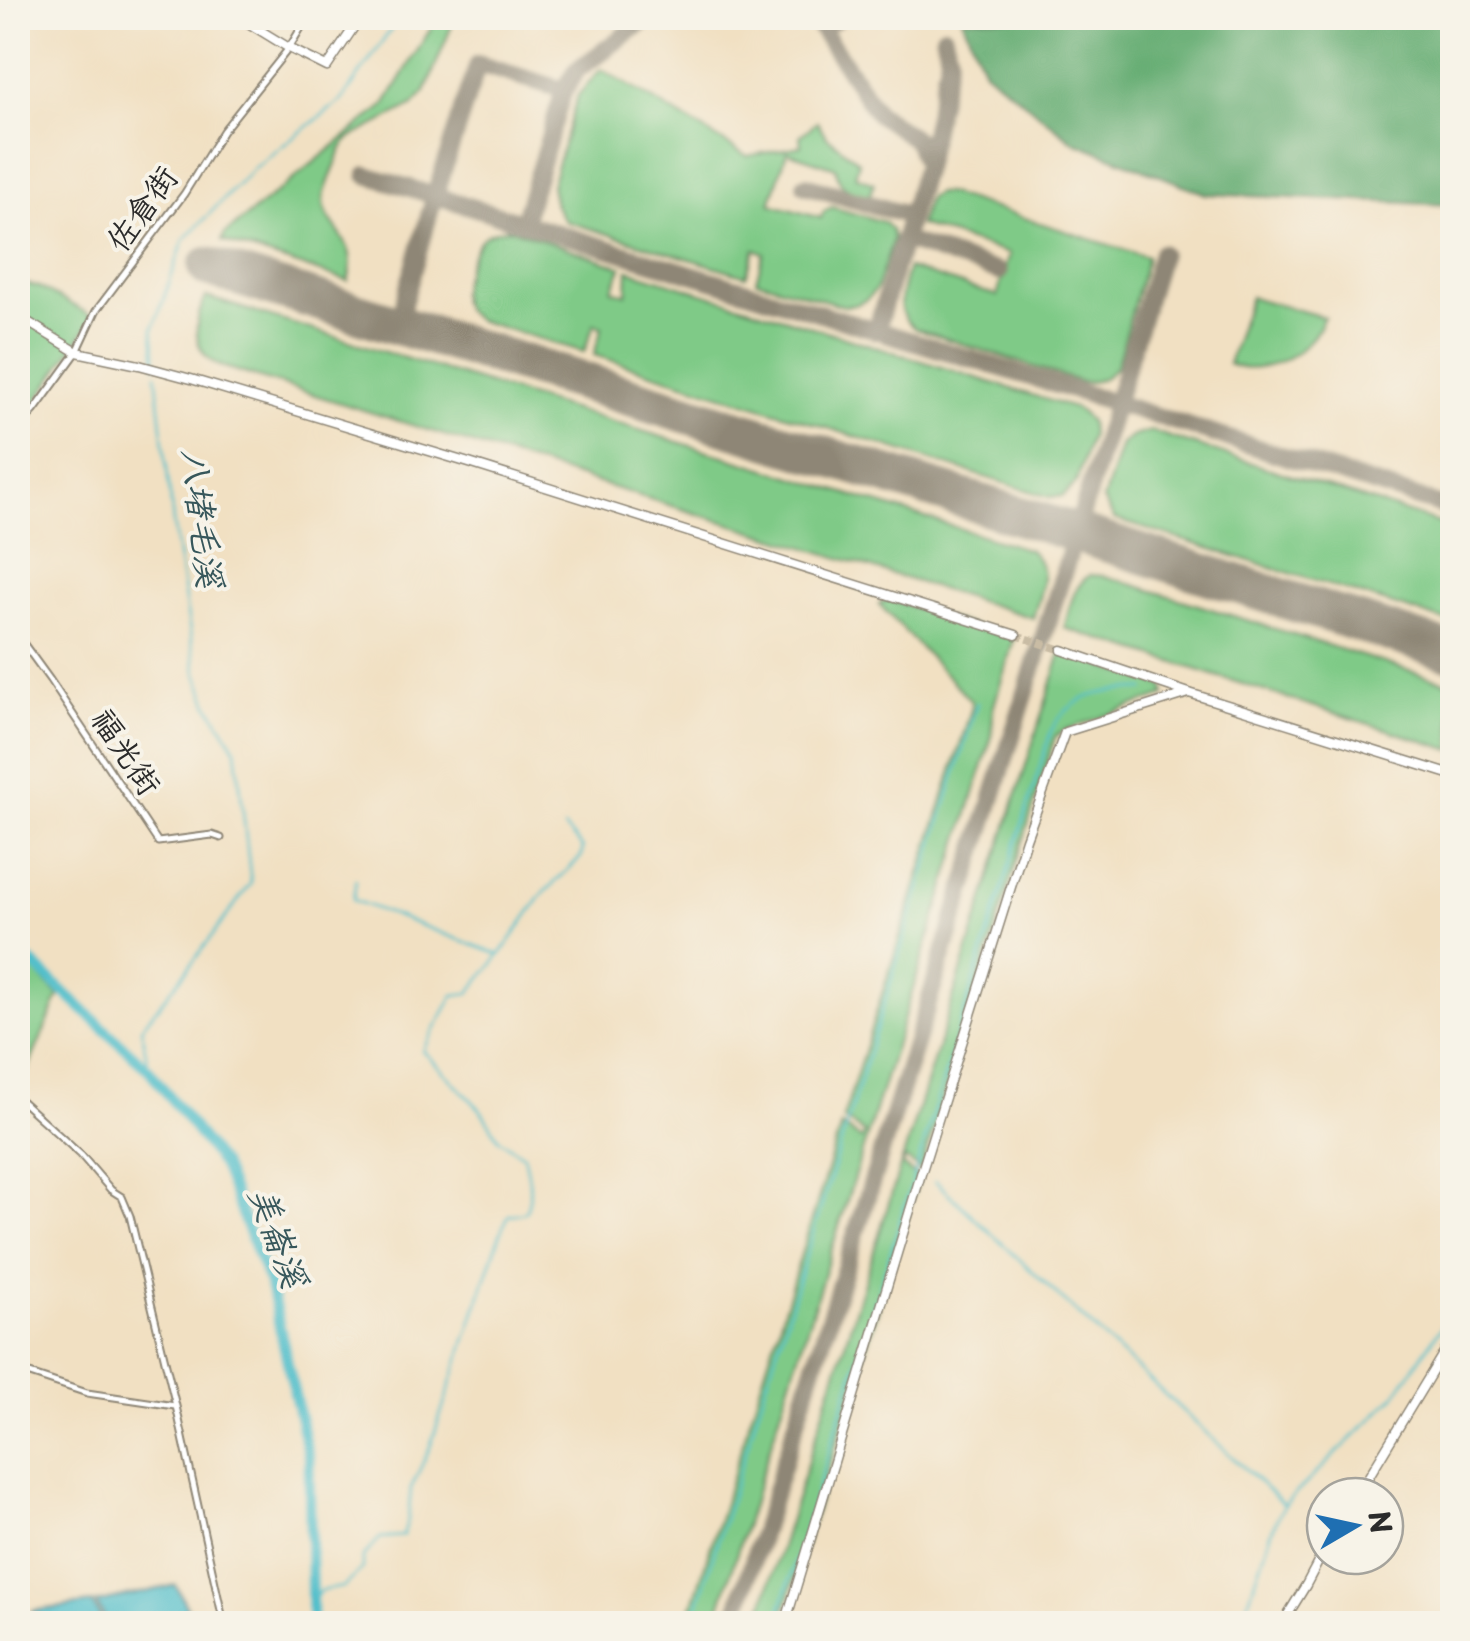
<svg xmlns="http://www.w3.org/2000/svg" width="1470" height="1641" font-family="'Playpen Sans','LXGW WenKai TC',sans-serif">
  <style>
    .green { fill: #7fca87; stroke: #557a59; stroke-width: 2.5 }
    .forest { fill: #67ae74; stroke: #496c50; stroke-width: 2.5 }
    .water { fill: #52bfcb; stroke: #3e757b; stroke-width: 2.5 }
    .lines { fill: none; stroke-linecap: round; stroke-linejoin: round }
    .stream { stroke: #52bfcb; stroke-width: 2.5 }
    .river { stroke: #52bfcb; stroke-width: 11 }
    .taxiway { stroke: #8e8676; stroke-width: 18 }
    .runway { stroke: #8e8676; stroke-width: 40 }
    .secondary-tunnel { stroke: #c9bca4; stroke-width: 8; stroke-dasharray: 8 4; stroke-linecap: butt }
    .street-casing { stroke: #8e8676; stroke-width: 9 }
    .secondary-casing { stroke: #8e8676; stroke-width: 11 }
    .street { stroke: #fff; stroke-width: 5 }
    .secondary { stroke: #fff; stroke-width: 8 }
    .labels { text-anchor: middle; stroke-width: 8; stroke-linejoin: round; paint-order: stroke }
    .street-label { font-size: 32px; fill: #2b2b2b; stroke: #f7f3e8 }
    .water-label { font-size: 35px; font-style: italic; fill: #37575b; stroke: #f7f3e8 }
  </style>
  <rect width="100%" height="100%" fill="#f7f3e8"/>
  <filter id="ink" filterUnits="userSpaceOnUse"><feTurbulence type="fractalNoise" baseFrequency=".01" numOctaves="2"/><feDisplacementMap in="SourceGraphic" scale="20" xChannelSelector="R" yChannelSelector="G"/><feConvolveMatrix kernelMatrix="1 2 1 2 8 2 1 2 1" color-interpolation-filters="sRGB"/></filter>
  <filter id="wash" filterUnits="userSpaceOnUse"><feTurbulence type="fractalNoise" baseFrequency=".0048" numOctaves="4" result="noise"/><feDisplacementMap in="SourceGraphic" scale="40" xChannelSelector="R" yChannelSelector="G"/><feGaussianBlur stdDeviation="2.25" result="paint"/><feColorMatrix in="noise" values="0 0 0 0 0 0 0 0 0 0 0 0 0 0 0 0 0 1.4 0 .05"/><feComposite in="paint" operator="in"/></filter>
  <g filter="url(#wash)">
    <rect width="100%" height="100%" fill="#f1e0c2"/>
    <g class="green">
      <path d="M437,18l17,2 -29,72 -13,14 -62,32c-9,8 -11,17 -15,28 -3,9 -10,22 -11,32 -2,30 38,40 24,83l-126,-40 2,-6 161,-130z"/>
      <path d="M601,69l146,87 54,-10 -1,-10 17,-14 9,14 33,26 -4,14 19,7 -5,14c-18,-6 -31,-8 -33,-29l-49,-16 -17,52 51,14 3,-7 8,-4 52,15 7,8 2,9 -16,49 -11,12 -11,5 -11,1 -88,-26 8,-27 -9,-4 -9,27 -181,-55 -10,-15 -4,-21 27,-90z"/>
      <path d="M937,193h9l201,64 -30,108c-11,14 -19,18 -36,17l-165,-53c-24,-15 -15,-38 -8,-61l89,28 12,-42 -90,-29 9,-27z"/>
      <path d="M509,228l113,39 -10,23 15,4 1,-24 449,139 13,12 1,13 -15,49 -13,13 -14,1 -455,-142 8,-28 -8,-3 -10,28 -107,-32c-7,-5 -14,-9 -16,-18 -4,-13 13,-58 24,-66 7,-5 16,-6 24,-8z"/>
      <polygon points="18,282 39,287 94,317 30,411 18,410"/>
      <path d="M206,297l824,253c23,21 10,42 3,68l-815,-253c-27,-15 -25,-43 -12,-68z"/>
      <path d="M1250,297l74,20c-4,7 -7,16 -13,22 -19,23 -56,37 -83,25z"/>
      <polygon points="1151,431 1452,527 1452,555 1449,568 1452,570 1452,623 1114,519 1103,500 1121,444 1133,436"/>
      <path d="M1090,575l15,1 347,108v66l-388,-122c6,-20 7,-40 26,-53z"/>
      <polygon points="888,599 1014,639 993,709 992,736 715,1623 687,1623 841,1126 861,1139 864,1133 843,1119 972,707 971,701 879,604"/>
      <polygon points="1061,653 1164,686 1165,695 1062,731 1055,737 921,1170 905,1159 902,1166 919,1177 781,1623 757,1624"/>
      <polygon points="18,953 59,996 18,1092"/>
    </g>
    <polygon class="forest" points="962,18 1452,18 1452,205 1206,194 1074,142 984,70"/>
    <g class="water">
      <polygon points="176,1585 188,1610 159,1623 108,1623 96,1603"/>
      <polygon points="92,1603 104,1623 37,1623 32,1614 33,1611"/>
    </g>
    <g class="lines">
      <g class="stream">
        <polyline points="156,366 153,329 184,240 254,168 342,100 399,18"/>
        <polyline points="356,880 353,900 500,955"/>
        <polyline points="149,1070 141,1028 190,966 251,883 236,749 209,705 196,671 173,522 156,374"/>
        <polyline points="935,1181 1284,1505"/>
        <path d="M312,1603l8,-12 23,-4 20,-19v-11l17,-19 23,-2 5,-16 3,-32 18,-38 73,-221 7,-14 16,-3c9,-16 3,-40 -1,-57l-24,-15 -20,-31 -57,-58 31,-56 15,-2 31,-38 42,-60 39,-38 2,-9 -19,-20"/>
        <polyline points="692,1624 977,703"/>
        <path d="M776,1624l275,-893c20,-38 55,-41 94,-42"/>
        <polyline points="1241,1624 1274,1525 1284,1505 1394,1397 1452,1311"/>
      </g>
      <polyline class="river" points="18,950 149,1070 222,1165 271,1288 309,1459 312,1624"/>
      <g class="taxiway">
        <polyline points="814,18 877,113 916,140 925,165 876,331"/>
        <polyline points="821,29 838,18"/>
        <polyline points="926,161 949,56 944,35"/>
        <polyline points="367,175 1115,403 1452,509"/>
        <polyline points="805,185 910,216"/>
        <polyline points="523,221 564,90 577,70 648,18"/>
        <polyline points="903,240 999,272"/>
        <polyline points="397,325 435,195 478,64 564,90"/>
        <polyline points="733,1624 1076,533 1161,253"/>
      </g>
      <polyline class="runway" points="208,267 1076,533 1452,652"/>
    </g>
  </g>
  <g filter="url(#ink)">
    <g class="lines">
      <polyline class="secondary-tunnel" points="1016,635 1062,650"/>
      <defs>
        <g id="street">
          <polyline points="18,199 24,205 18,228"/>
          <polyline points="18,428 34,411 77,352 96,311 184,194 223,131 289,48 307,18"/>
          <polyline points="18,636 50,680 158,842 212,835 221,838"/>
          <polyline points="18,1098 81,1155 111,1190 122,1197 130,1216 176,1406 224,1624"/>
          <polyline points="18,1370 87,1393 175,1406"/>
        </g>
        <g id="secondary">
          <polyline points="240,18 289,48 327,67 360,18"/>
          <polyline points="18,316 77,352 139,365 191,379 469,463 1016,635"/>
          <polyline points="1062,650 1189,693 1452,775"/>
          <polyline points="1357,1496 1452,1339"/>
          <polyline points="785,1624 921,1174 1026,839 1065,732 1189,693"/>
          <polyline points="1282,1624 1306,1585 1325,1549"/>
        </g>
      </defs>
      <use href="#street" class="street-casing"/>
      <use href="#secondary" class="secondary-casing"/>
      <use href="#street" class="street"/>
      <use href="#secondary" class="secondary"/>
    </g>
  </g>
  <g class="labels">
    <g class="street-label">
      <text transform="translate(142 209) rotate(-54)" y="11">佐倉街</text>
      <text transform="translate(126 752) rotate(56)" y="11">福光街</text>
    </g>
    <g class="water-label">
      <text transform="translate(202 518) rotate(83)" y="12">八堵毛溪</text>
      <text transform="translate(278 1237) rotate(70)" y="12">美崙溪</text>
    </g>
  </g>
  <rect width="1470" height="1641" fill="none" stroke="#f7f3e8" stroke-width="60"/>
  <g transform="translate(1355 1526) rotate(81)"><circle r="48" fill="#f7f3e8" stroke="#a5a39c" stroke-width="2.5"/>
  <path d="M0-8L18 38L0 25L-18 38Z" fill="#1f6fb2"/>
  <text y="-15" font-size="28" font-weight="bold" text-anchor="middle" fill="#2b2b2b">N</text>
  </g>
</svg>
